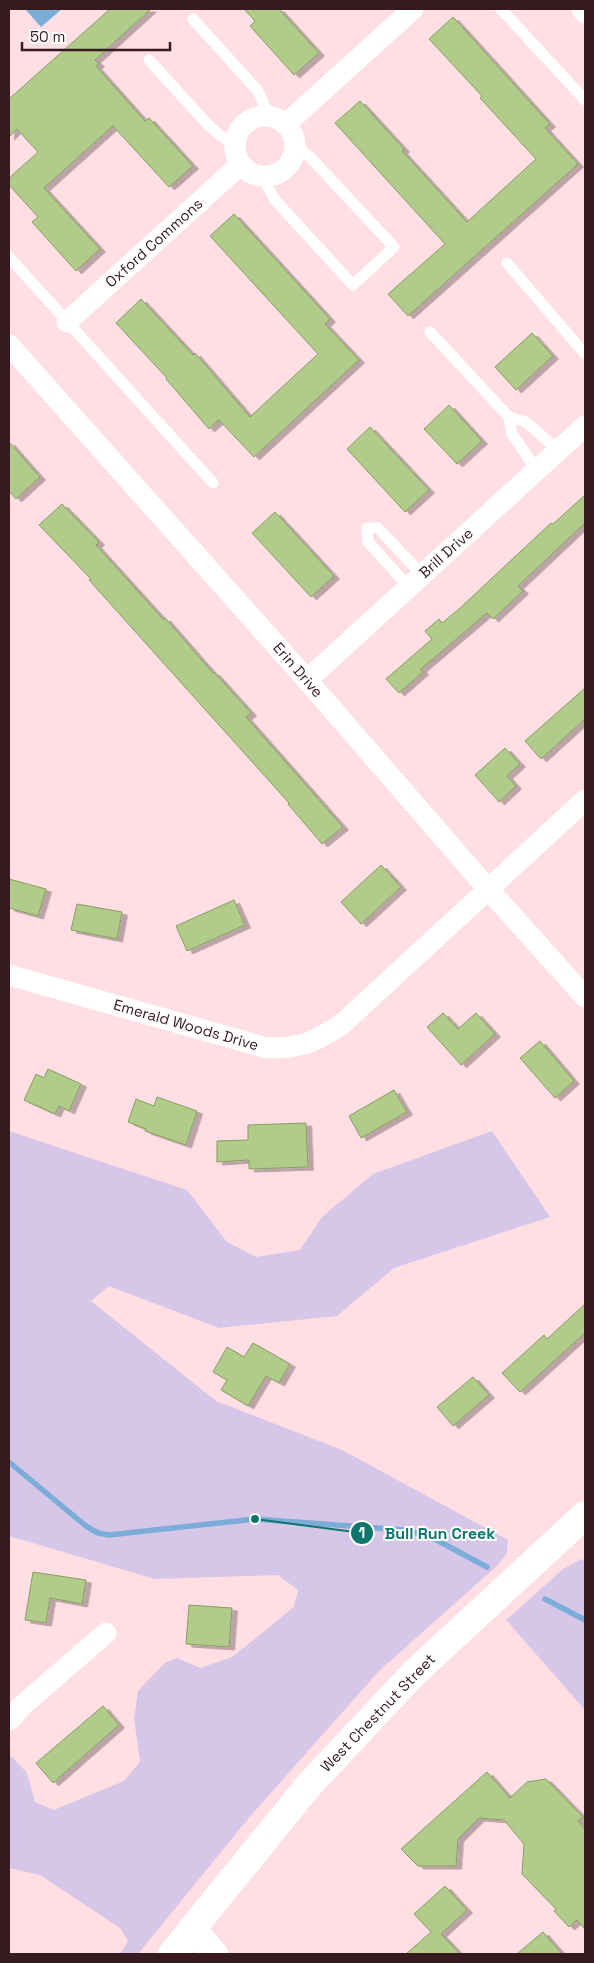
<svg xmlns="http://www.w3.org/2000/svg" width="594" height="1963" font-family="'Space Grotesk',sans-serif">
  <style>
    .green { fill: #d6c6e8 }
    .water { fill: #7cadd8 }
    .lines { fill: none; stroke-linecap: round; stroke-linejoin: round }
    .stream { stroke: #7cadd8; stroke-width: 5.5 }
    .building { fill: #b1cb8a; stroke: #859e5f; filter: url(#shadow) }
    .service { stroke: #fff; stroke-width: 11 }
    .minor { stroke: #fff; stroke-width: 21 }
    .tertiary { stroke: #fff; stroke-width: 28 }
    .secondary { stroke: #fff; stroke-width: 28 }
    .labels { text-anchor: middle; stroke-width: 4; stroke-linejoin: round; paint-order: stroke }
    .street-label { font-size: 15px; fill: #361a20; stroke: #fff }
    .leader { fill: none; stroke: #0f766e; stroke-width: 2 }
    .callout-dot { fill: #0f766e; stroke: #fff; stroke-width: 2 }
    .mark-label { font-size: 15px; text-anchor: middle; font-weight: bold; fill: #fff }
    .callout-label { font-size: 16px; text-anchor: middle; font-weight: bold; fill: #0f766e; stroke: #fff; stroke-width: 4; stroke-linejoin: round; paint-order: stroke }
  </style>
  <defs>
    <filter id="shadow"><feDropShadow dx="5.5" dy="3" stdDeviation="0" flood-color="#0004"/></filter>
  </defs>
  <rect width="100%" height="100%" fill="#ffdee4"/>
  <g class="green">
    <polygon points="9,1131 187,1190 227,1242 256,1257 300,1250 322,1217 373,1174 492,1131 550,1217 394,1268 337,1316 219,1328 109,1286 91,1301 216,1401 342,1450 508,1540 507,1553 498,1565 379,1671 247,1820 138,1954 120,1954 128,1941 120,1928 40,1875 9,1868 9,1754 27,1773 35,1802 54,1810 124,1781 140,1762 134,1718 138,1691 165,1663 177,1658 200,1668 232,1657 294,1607 298,1590 278,1575 155,1579 9,1536"/>
    <polygon points="581,1559 585,1561 585,1710 506,1620 563,1569"/>
  </g>
  <polygon class="water" points="25,9 62,9 41,27"/>
  <g class="lines">
    <g class="stream">
      <polyline points="9,1462 86,1526 98,1533 109,1535 255,1519 404,1530 429,1536 487,1567"/>
      <polyline points="545,1599 585,1620"/>
    </g>
  </g>
  <g class="building">
    <polygon points="110,9 151,9 95,60 99,64 96,66 145,121 149,118 193,166 169,187 113,126 44,188 100,249 76,271 32,222 38,217 9,185 9,178 38,152 17,129 9,137 9,99"/>
    <polygon points="244,9 279,9 319,53 294,75 250,26 255,21"/>
    <polygon points="453,17 550,124 545,128 578,164 408,316 388,294 445,244 335,123 360,101 404,149 402,151 467,222 536,159 480,98 482,96 429,39"/>
    <polygon points="234,214 330,319 325,324 359,360 254,457 219,420 209,429 166,379 167,378 116,323 141,299 193,355 195,353 250,417 280,389 318,354 210,236"/>
    <polygon points="532,333 553,356 516,390 495,367"/>
    <polygon points="449,405 482,441 457,464 424,429"/>
    <polygon points="370,427 429,490 405,512 347,449"/>
    <polygon points="9,442 40,477 16,499 9,491"/>
    <polygon points="585,495 585,523 518,586 523,591 493,619 487,613 421,669 423,672 399,693 386,679 432,639 425,631 439,619 442,623 459,609 551,523 553,524"/>
    <polygon points="62,504 99,542 96,545 163,619 165,618 213,673 214,672 251,713 246,717 343,827 322,844 288,804 289,803 89,580 91,579 39,525"/>
    <polygon points="275,512 334,576 311,597 252,533"/>
    <polygon points="585,688 585,719 541,759 525,741"/>
    <polygon points="505,748 520,764 507,776 516,786 499,802 475,775"/>
    <polygon points="381,865 401,887 361,924 341,902"/>
    <polygon points="9,879 46,889 38,916 9,908"/>
    <polygon points="234,900 245,925 187,951 176,926"/>
    <polygon points="77,904 122,912 117,939 71,930"/>
    <polygon points="443,1013 458,1029 476,1013 495,1034 461,1065 427,1027"/>
    <polygon points="540,1041 574,1081 555,1098 520,1058"/>
    <polygon points="48,1069 81,1084 69,1111 59,1106 55,1114 24,1100 36,1074 44,1078"/>
    <polygon points="394,1090 407,1112 361,1138 349,1116"/>
    <polygon points="157,1097 197,1111 186,1145 145,1131 146,1129 128,1122 136,1099 154,1106"/>
    <polygon points="306,1123 308,1167 249,1169 249,1160 217,1162 217,1141 248,1140 248,1125"/>
    <polygon points="585,1304 585,1333 520,1392 502,1373 544,1335 547,1339"/>
    <polygon points="253,1343 290,1364 279,1383 266,1376 248,1406 221,1390 227,1380 213,1372 227,1347 244,1357"/>
    <polygon points="473,1377 489,1395 453,1426 437,1407"/>
    <polygon points="33,1572 86,1580 82,1604 50,1598 46,1623 25,1620"/>
    <polygon points="189,1605 232,1608 229,1647 186,1644"/>
    <polygon points="103,1706 119,1725 53,1783 36,1763"/>
    <polygon points="487,1772 510,1798 527,1782 546,1779 583,1817 578,1821 585,1829 585,1929 577,1920 569,1927 554,1911 556,1909 522,1874 524,1844 504,1820 479,1818 458,1839 456,1866 418,1866 401,1849"/>
    <polygon points="445,1886 467,1910 441,1934 460,1954 406,1954 431,1932 414,1914"/>
    <polygon points="543,1932 562,1954 517,1954"/>
  </g>
  <g class="lines">
    <g class="service">
      <polyline points="501,9 585,100"/>
      <polyline points="193,19 258,91 269,116"/>
      <polyline points="149,60 210,127 234,146"/>
      <polyline points="262,176 275,200 353,285 394,247 311,158 295,145"/>
      <polyline points="9,257 213,483"/>
      <polyline points="507,263 585,354"/>
      <polyline points="430,332 509,417 512,434 537,470"/>
      <polyline points="509,417 526,422 558,450"/>
      <polyline points="409,587 368,542 367,528 378,528 422,575"/>
    </g>
    <g class="minor">
      <polyline points="582,9 585,13"/>
      <circle cx="265" cy="146" r="30"/>
      <polyline points="286,124 413,9"/>
      <polyline points="67,322 241,164"/>
      <polyline points="9,345 307,680 488,889 585,997"/>
      <polyline points="307,680 585,426"/>
      <path d="M9,975l258,73c35,0 45,-5 74,-23l244,-225"/>
      <polyline points="9,1720 24,1704 106,1633"/>
    </g>
    <polyline class="tertiary" points="172,1954 192,1929"/>
    <polyline class="secondary" points="214,1954 192,1929 309,1785 413,1674 585,1515"/>
  </g>
  <g class="labels">
    <g class="street-label">
      <text transform="translate(154 243) rotate(-42)" y="5">Oxford Commons</text>
      <text transform="translate(446 553) rotate(-42)" y="5">Brill Drive</text>
      <text transform="translate(298 670) rotate(49)" y="5">Erin Drive</text>
      <text transform="translate(186 1025) rotate(16)" y="5">Emerald Woods Drive</text>
      <text transform="translate(378 1713) rotate(-46)" y="5">West Chestnut Street</text>
    </g>
  </g>
  <path class="leader" d="M255 1519L362 1533"/>
  <g class="callout-dot">
    <circle cx="255" cy="1519" r="5"/>
    <circle cx="362" cy="1533" r="12"/>
  </g>
  <g class="mark-label">
    <text x="362" y="1538">1</text>
  </g>
  <g class="callout-label">
    <text x="440" y="1539">Bull Run Creek</text>
  </g>
  <rect width="594" height="1963" fill="none" stroke="#361a20" stroke-width="20"/>
  <path d="M22 42v8h148v-8" fill="none" stroke="#361a20" stroke-width="2.5"/>
  <text x="30" y="42" font-size="15" fill="#361a20" stroke="#ffffff" stroke-width="4" paint-order="stroke">50 m</text>
</svg>
